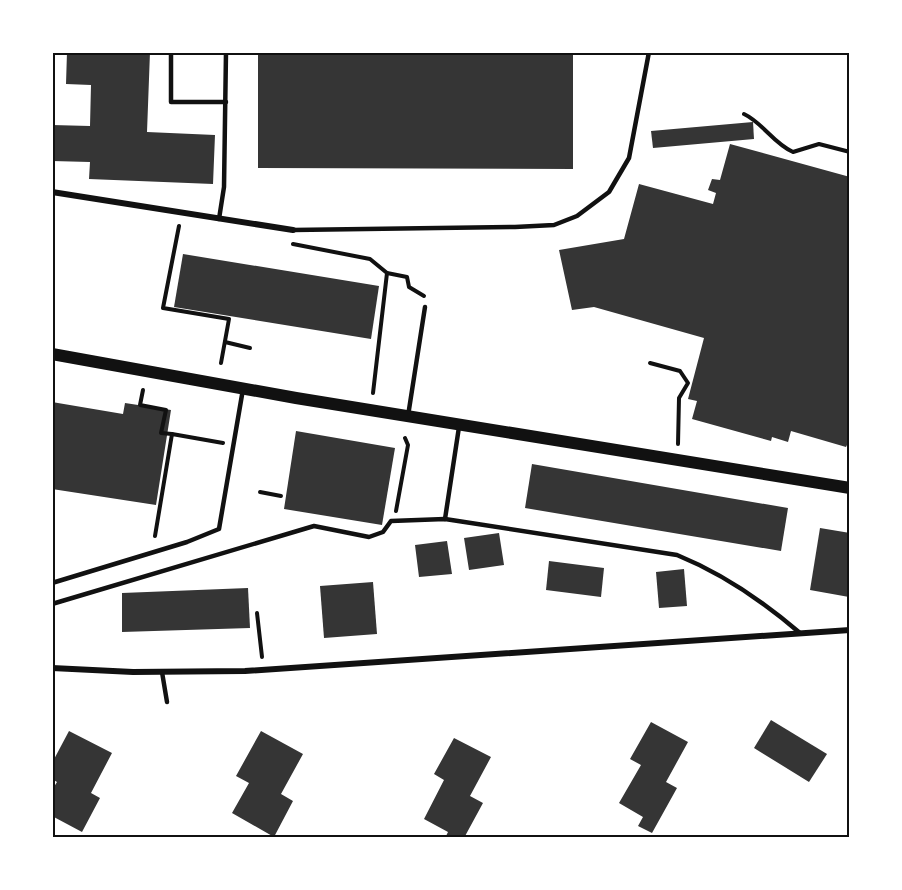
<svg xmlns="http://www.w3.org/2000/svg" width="902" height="890" font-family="Commissioner,sans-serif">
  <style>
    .building { fill: #353535 }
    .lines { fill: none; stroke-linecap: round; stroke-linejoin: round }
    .path { stroke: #111; stroke-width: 4 }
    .service { stroke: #111; stroke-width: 4.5 }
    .minor { stroke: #111; stroke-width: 6 }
    .secondary { stroke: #111; stroke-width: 12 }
    .neatline { fill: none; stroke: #111; stroke-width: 2 }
  </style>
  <rect width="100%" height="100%" fill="#fff"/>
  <g class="building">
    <polygon points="67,52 150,52 147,132 215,135 213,184 89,179 90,162 52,161 52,125 90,126 91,85 66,84"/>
    <polygon points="258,52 573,52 573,169 258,168"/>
    <polygon points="753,122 754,139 653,148 651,131"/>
    <polygon points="730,144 850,177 850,439 846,447 791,431 788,442 772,437 771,441 692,419 697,401 688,399 704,338 594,307 572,310 559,250 624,239 639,184 713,204 716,193 708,190 712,179 720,180"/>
    <polygon points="183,254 379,286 371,339 174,307"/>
    <polygon points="52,402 123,414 125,403 171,410 156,505 52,489"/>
    <polygon points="296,431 395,448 382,525 284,509"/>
    <polygon points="532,464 788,508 781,551 525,508"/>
    <polygon points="820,528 850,533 849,597 810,590"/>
    <polygon points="499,533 504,565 469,570 464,538"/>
    <polygon points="447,541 452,574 419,577 415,545"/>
    <polygon points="549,561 604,568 601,597 546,590"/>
    <polygon points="684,569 687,606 659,608 656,572"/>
    <polygon points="373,582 377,634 324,638 320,586"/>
    <polygon points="248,588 250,628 122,632 122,593"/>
    <polygon points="771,720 827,754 809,782 754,748"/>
    <polygon points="651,722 688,742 666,782 677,788 652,833 638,826 643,817 619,803 641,765 630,759"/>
    <polygon points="69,731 112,753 91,793 100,798 82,832 52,816 52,790 57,782 52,779 52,763"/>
    <polygon points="261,731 303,754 281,794 293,801 274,837 232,813 249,783 236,776"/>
    <polygon points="454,738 491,757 470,796 483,803 464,838 445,838 448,832 424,819 444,780 434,774"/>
  </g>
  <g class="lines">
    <g class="path">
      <path d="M744,114c19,9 29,29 49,38l26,-8 31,8"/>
      <polyline points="179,226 163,308 229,319 221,363"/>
      <polyline points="293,244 370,259 387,273 373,393"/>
      <polyline points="387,273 407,277 409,287 424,296"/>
      <polyline points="225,342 250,348"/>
      <polyline points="650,363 680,371 688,383 679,398 678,444"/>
      <polyline points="143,390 140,405 166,410 161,433 172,434"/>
      <polyline points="260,492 281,496"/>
      <polyline points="396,511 408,445 405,438"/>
      <polyline points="155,536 172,434 223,443"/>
      <polyline points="257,613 262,657"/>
    </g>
    <g class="service">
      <polyline points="171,52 171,102 226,102"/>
      <polyline points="219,219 224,187 226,52"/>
      <polyline points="293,230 515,227 554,225 577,216 609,192 629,158 649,52"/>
      <polyline points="408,416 425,307"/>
      <polyline points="445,519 459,427"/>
      <polyline points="52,583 187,542 219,529 243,389"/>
      <path d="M52,604l262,-78 55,11 14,-5 8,-11 54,-2 232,36c44,18 87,47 123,78"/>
      <polyline points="162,672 167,702"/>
    </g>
    <g class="minor">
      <polyline points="52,192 293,230"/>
      <polyline points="52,668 133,672 245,671 850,630"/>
    </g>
    <polyline class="secondary" points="52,354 296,398 850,488"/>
  </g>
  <rect width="902" height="890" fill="none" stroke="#ffffff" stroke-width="108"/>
  <rect x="54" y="54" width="794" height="782" class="neatline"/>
</svg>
